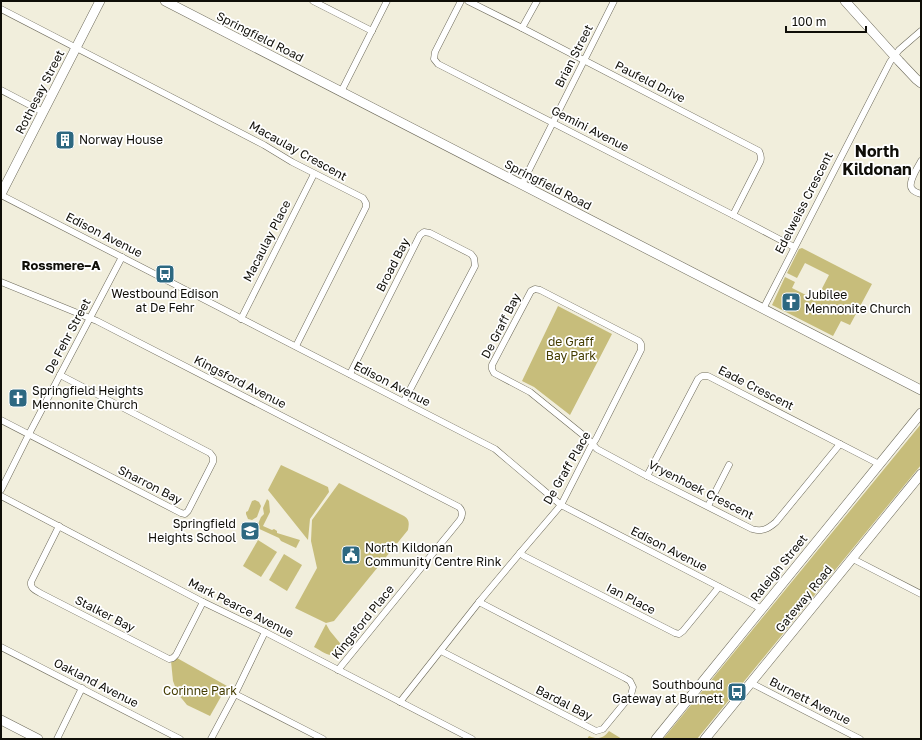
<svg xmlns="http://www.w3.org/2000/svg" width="922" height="740" font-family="'Golos Text',sans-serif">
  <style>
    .green { fill: #c7bd7b }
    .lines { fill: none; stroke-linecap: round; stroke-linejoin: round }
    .street-casing { stroke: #6c695a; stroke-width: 7 }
    .secondary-casing { stroke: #6c695a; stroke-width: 10 }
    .street { stroke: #fff; stroke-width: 6 }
    .secondary { stroke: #fff; stroke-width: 9 }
    .labels { text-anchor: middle; stroke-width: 3.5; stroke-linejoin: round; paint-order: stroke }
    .street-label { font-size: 12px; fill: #0f0e08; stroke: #fff }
    .poi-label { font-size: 12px; fill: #0f0e08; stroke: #fff; text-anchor: start }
    .park-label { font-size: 12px; fill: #443c01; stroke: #fff }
    .neighbourhood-label { font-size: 13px; font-weight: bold; fill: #0f0e08; stroke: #fff }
    .district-label { font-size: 16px; font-weight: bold; fill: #0f0e08; stroke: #fff }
  </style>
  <rect width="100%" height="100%" fill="#f1eedc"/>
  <g class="green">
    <polygon points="802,248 872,284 850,325 841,321 833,336 772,305 785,277 795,282 792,288 816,300 829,275 805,263 797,278 787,273 799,249"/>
    <polygon points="558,306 612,334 570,415 534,387 522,381"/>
    <polygon points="921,424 921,465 697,739 663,739"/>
    <polygon points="281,465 328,487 329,492 310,519 308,540 268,490"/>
    <path d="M339,483l65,33c6,4 5,8 4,14l-74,91 -8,2 -31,-15 22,-40 -6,-27 1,-21z"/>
    <polygon points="267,499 269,501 270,512 263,526 272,530 274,529 277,531 277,533 300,540 296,548 281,541 279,538 251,525 252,523 257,524 258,524 261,517 264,514 263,508"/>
    <polygon points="255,500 259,502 261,506 257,517 252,520 248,519 246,514 246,512 248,511 252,501"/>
    <polygon points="258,540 277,552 261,577 243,566"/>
    <polygon points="284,554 302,565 287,591 269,580"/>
    <path d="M326,624l4,7 14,17c-11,13 -17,6 -30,-1z"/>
    <polygon points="177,658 227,686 210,716 187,705 178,694 173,681 171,661"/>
    <path d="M609,731l13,8h-35l2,-3c9,4 15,2 20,-5z"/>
  </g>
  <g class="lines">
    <defs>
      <g id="street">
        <polyline points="313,1 372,31"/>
        <polyline points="461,1 435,52 434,59 438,64 733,215 794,247"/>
        <path d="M468,1l54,27 237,123c2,4 3,7 1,11l-27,53"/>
        <polyline points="1,9 264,145 292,162 363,198 366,203 366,207 296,346"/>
        <polyline points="522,28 537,1"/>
        <polyline points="1,90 43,112"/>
        <polyline points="341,92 387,1"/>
        <path d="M921,161c-3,6 -14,22 -9,28 2,3 6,4 9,5"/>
        <polyline points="522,185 525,178 614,1"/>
        <polyline points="1,195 495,449 561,505 762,609"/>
        <path d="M1,282l96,39 362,186c4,4 4,8 1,13l-122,150"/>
        <polyline points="763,309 890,62 899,50 921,31"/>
        <polyline points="241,319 314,174"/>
        <polyline points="350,374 420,235 424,232 430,233 471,254 474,258 475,266 404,401"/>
        <polyline points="1,420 181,513 185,514 188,511 213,462 213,457 210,453 60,375"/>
        <polyline points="647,476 698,379 702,376 708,376 879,464"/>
        <polyline points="1,490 29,434 122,257"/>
        <polyline points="1,496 203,602 265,632 472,739"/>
        <polyline points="708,506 729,465"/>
        <path d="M59,526l-28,56c-1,6 4,8 9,11l129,66 4,-1 3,-3 27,-53"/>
        <polyline points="520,553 524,556 675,633 679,634 683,631 719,587"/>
        <polyline points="853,559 921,594"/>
        <polyline points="1,647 180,739"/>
        <polyline points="441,651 596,731 603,729 631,695 633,687 630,681 625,678 479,602"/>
        <polyline points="751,683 860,739"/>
        <polyline points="235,694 323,739"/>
        <path d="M400,702l79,-100 41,-49 41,-48 29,-57 6,-9 45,-89v-6l-2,-3 -99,-51 -5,-1 -4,2 -39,74v4l2,4 36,19 58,47 9,10 50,27 105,53c10,3 16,0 24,-7l64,-78"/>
        <polyline points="57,739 82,688"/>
        <polyline points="211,739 235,694 265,632"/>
      </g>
      <g id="secondary">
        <polyline points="165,1 921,390"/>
        <polyline points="845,1 899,61 916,79 921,83"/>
        <polyline points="1,194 100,1"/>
        <polyline points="1,720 38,739"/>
        <polyline points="656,739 921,413"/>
        <polyline points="705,739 921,474"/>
      </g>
    </defs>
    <use href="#street" class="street-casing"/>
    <use href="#secondary" class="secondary-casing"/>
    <use href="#street" class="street"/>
    <use href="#secondary" class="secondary"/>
  </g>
  <defs>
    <symbol id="building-square" viewBox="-11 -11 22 22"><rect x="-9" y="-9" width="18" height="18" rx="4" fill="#2d6881" stroke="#fff"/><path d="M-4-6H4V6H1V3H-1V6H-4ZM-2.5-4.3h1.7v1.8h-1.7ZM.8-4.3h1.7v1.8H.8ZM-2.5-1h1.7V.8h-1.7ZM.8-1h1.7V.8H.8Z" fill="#fff"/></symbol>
    <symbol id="bus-square" viewBox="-11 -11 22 22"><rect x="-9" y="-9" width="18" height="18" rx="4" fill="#2d6881" stroke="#fff"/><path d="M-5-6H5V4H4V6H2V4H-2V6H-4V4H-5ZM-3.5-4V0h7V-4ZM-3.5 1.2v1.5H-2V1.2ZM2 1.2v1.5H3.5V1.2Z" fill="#fff"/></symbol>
    <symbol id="church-square" viewBox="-11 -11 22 22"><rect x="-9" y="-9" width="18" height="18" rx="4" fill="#2d6881" stroke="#fff"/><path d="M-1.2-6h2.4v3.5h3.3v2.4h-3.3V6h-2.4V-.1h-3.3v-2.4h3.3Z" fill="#fff"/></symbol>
    <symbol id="school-square" viewBox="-11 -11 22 22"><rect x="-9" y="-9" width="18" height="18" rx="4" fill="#2d6881" stroke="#fff"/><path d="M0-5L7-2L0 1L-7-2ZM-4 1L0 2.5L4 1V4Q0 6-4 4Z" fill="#fff"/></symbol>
    <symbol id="civic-square" viewBox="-11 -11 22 22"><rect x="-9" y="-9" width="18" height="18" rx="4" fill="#2d6881" stroke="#fff"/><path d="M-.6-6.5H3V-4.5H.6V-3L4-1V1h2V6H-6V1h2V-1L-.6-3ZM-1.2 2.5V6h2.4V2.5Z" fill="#fff"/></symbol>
  </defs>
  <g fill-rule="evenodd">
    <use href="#building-square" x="54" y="129" width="22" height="22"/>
    <use href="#bus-square" x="154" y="263" width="22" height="22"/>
    <use href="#church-square" x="780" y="291" width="22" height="22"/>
    <use href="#church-square" x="7" y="387" width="22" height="22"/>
    <use href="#school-square" x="239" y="520" width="22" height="22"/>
    <use href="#civic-square" x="340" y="544" width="22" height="22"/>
    <use href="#bus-square" x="726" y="681" width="22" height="22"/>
  </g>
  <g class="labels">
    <g class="street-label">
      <text transform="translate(260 37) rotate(27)" y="4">Springfield Road</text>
      <text transform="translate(574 56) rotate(-63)" y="4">Brian Street</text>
      <text transform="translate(650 82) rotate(27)" y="4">Paufeld Drive</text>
      <text transform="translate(40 92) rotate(-63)" y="4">Rothesay Street</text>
      <text transform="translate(590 129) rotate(27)" y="4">Gemini Avenue</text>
      <text transform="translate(298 151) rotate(29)" y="4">Macaulay Crescent</text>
      <text transform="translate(548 185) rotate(27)" y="4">Springfield Road</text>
      <text transform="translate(804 203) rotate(-63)" y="4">Edelweiss Crescent</text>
      <text transform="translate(104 235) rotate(27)" y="4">Edison Avenue</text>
      <text transform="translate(267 241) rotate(-63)" y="4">Macaulay Place</text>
      <text transform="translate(393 265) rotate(-63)" y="4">Broad Bay</text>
      <text transform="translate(501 326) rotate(-63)" y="4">De Graff Bay</text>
      <text transform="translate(68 336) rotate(-62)" y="4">De Fehr Street</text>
      <text transform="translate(240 382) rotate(27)" y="4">Kingsford Avenue</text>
      <text transform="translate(392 384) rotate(27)" y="4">Edison Avenue</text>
      <text transform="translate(756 388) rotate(27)" y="4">Eade Crescent</text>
      <text transform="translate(567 468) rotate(-60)" y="4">De Graff Place</text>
      <text transform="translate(150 485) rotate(27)" y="4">Sharron Bay</text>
      <text transform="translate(701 490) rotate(27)" y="4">Vryenhoek Crescent</text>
      <text transform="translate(669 549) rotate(27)" y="4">Edison Avenue</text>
      <text transform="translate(779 568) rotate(-51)" y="4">Raleigh Street</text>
      <text transform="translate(631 599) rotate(27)" y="4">Ian Place</text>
      <text transform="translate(804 599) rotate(-51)" y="4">Gateway Road</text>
      <text transform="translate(241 608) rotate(27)" y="4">Mark Pearce Avenue</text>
      <text transform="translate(105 614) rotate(27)" y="4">Stalker Bay</text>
      <text transform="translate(363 622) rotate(-51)" y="4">Kingsford Place</text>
      <text transform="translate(96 683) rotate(27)" y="4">Oakland Avenue</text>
      <text transform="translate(810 701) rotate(27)" y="4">Burnett Avenue</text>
      <text transform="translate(564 703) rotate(27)" y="4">Bardal Bay</text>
    </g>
    <g class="poi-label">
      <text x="79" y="144">Norway House</text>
      <text x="165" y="298" text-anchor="middle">Westbound Edison<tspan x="165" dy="14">at De Fehr</tspan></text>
      <text x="805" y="299">Jubilee<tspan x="805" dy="14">Mennonite Church</tspan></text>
      <text x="32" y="395">Springfield Heights<tspan x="32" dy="14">Mennonite Church</tspan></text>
      <text x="236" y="528" text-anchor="end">Springfield<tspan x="236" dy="14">Heights School</tspan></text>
      <text x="365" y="552">North Kildonan<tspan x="365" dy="14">Community Centre Rink</tspan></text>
      <text x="723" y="689" text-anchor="end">Southbound<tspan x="723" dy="14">Gateway at Burnett</tspan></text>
    </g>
    <g class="park-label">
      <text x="571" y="346">de Graff<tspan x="571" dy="14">Bay Park</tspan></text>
      <text x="200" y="695">Corinne Park</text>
    </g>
    <g class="neighbourhood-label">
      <text x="61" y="270">Rossmere–A</text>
    </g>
    <g class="district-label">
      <text x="877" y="157">North<tspan x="877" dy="18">Kildonan</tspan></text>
    </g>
  </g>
  <rect width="922" height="740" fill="none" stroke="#0f0e08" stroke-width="4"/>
  <path d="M786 26v6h80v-6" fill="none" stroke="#0f0e08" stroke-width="2"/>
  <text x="792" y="26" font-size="12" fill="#0f0e08" stroke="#ffffff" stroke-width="3" paint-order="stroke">100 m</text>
</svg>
